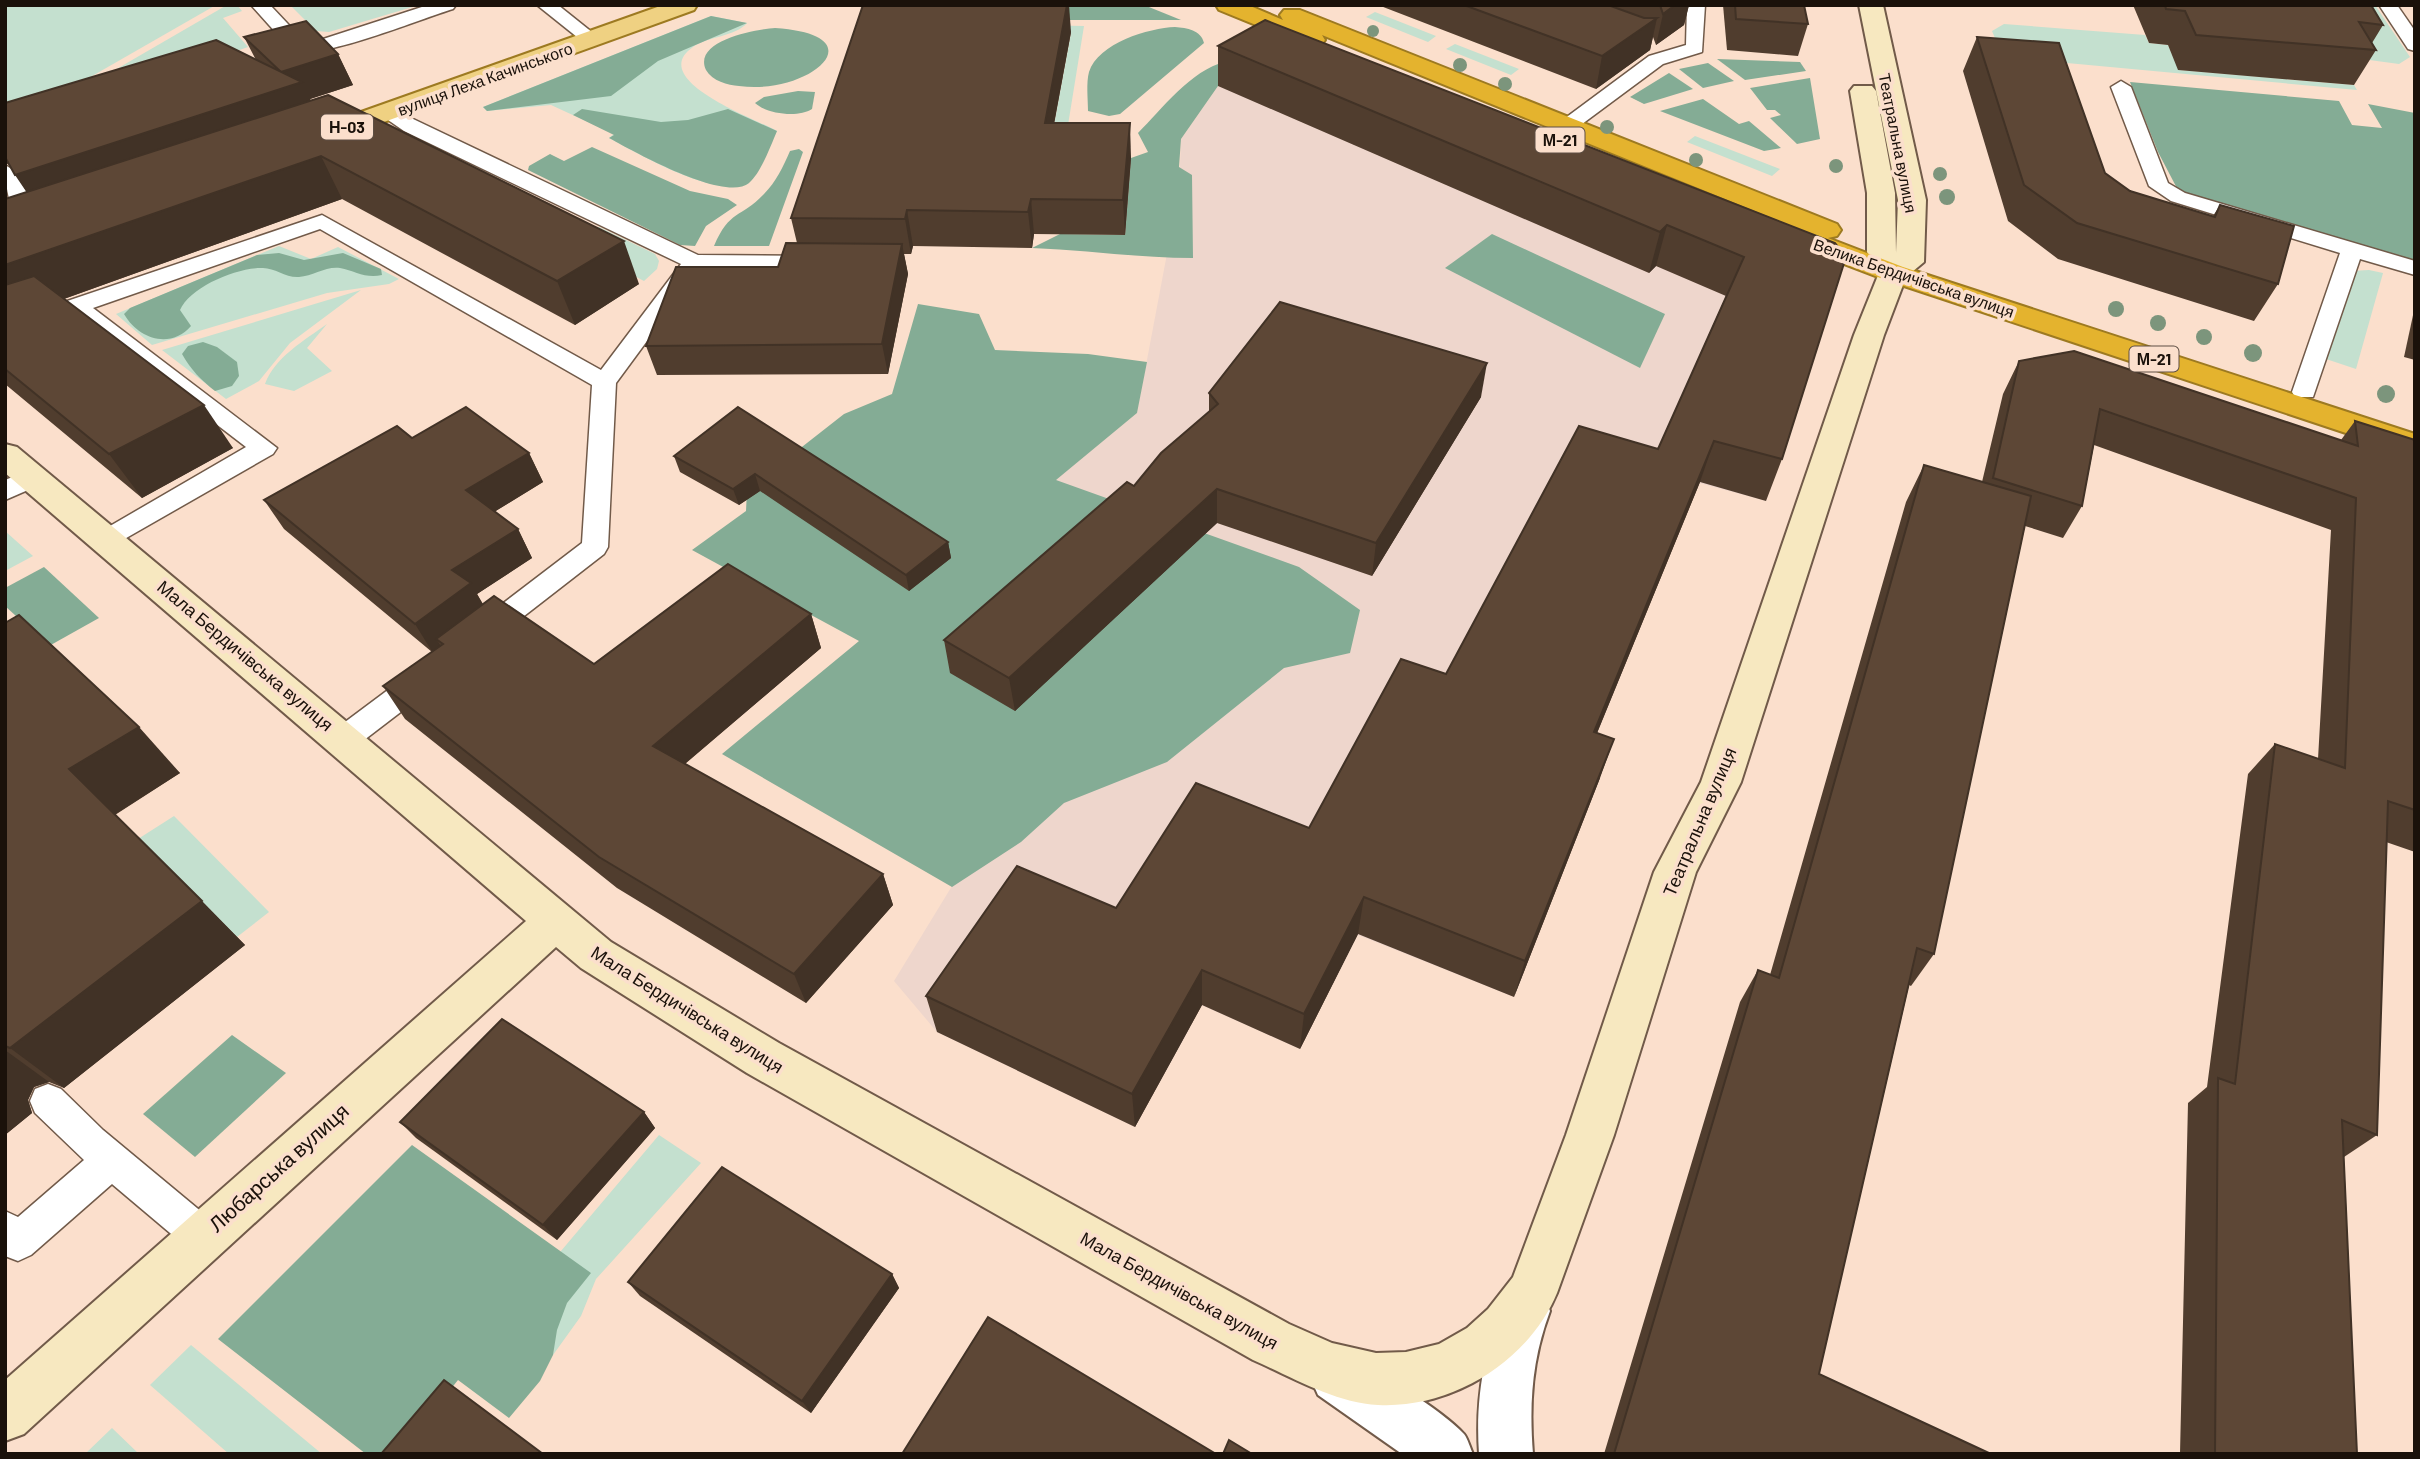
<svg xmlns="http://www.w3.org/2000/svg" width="2420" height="1459" font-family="Barlow,sans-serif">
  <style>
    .education { fill: #eed6cc }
    .green { fill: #c4e0cf }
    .forest { fill: #84ac95 }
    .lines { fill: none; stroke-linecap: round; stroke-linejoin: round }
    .lane-casing { stroke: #715a49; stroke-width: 3 }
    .street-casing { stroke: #715a49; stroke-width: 4 }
    .secondary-casing { stroke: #715a49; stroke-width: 4 }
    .primary-casing { stroke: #9d7a21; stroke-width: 4 }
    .highway-casing { stroke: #9d7a21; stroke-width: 4 }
    .lane { fill: #fff; fill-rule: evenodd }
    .street { fill: #fff; fill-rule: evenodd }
    .secondary { fill: #f7e8c0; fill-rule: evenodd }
    .primary { fill: #efd182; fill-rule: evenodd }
    .highway { fill: #e4b32e; fill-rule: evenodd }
    .tree { fill: #7c957c }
    .wall { fill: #503d2e }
    .shaded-wall { fill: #413226 }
    .building { fill: #5d4736; stroke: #413226; stroke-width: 2 }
    .labels { text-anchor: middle; stroke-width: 7; stroke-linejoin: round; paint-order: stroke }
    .far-street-label { font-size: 16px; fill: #1a110a; stroke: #fbdfcc }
    .shield { fill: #fbdfcc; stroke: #5e4f44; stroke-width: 2 }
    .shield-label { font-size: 16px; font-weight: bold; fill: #1a110a }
    .street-label { font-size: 18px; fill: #1a110a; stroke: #fbdfcc }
    .near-street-label { font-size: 21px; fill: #1a110a; stroke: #fbdfcc }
  </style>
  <rect width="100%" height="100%" fill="#fbdfcc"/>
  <polygon class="education" points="1264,59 1830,299 1766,501 1699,483 1582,771 1600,778 1514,997 1358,935 1300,1049 1181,996 1190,1028 1135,1127 937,1032 894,981 952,886 722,754 1137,413 1179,190 1181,139 1218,86"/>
  <g class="green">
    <polygon points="5,5 216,5 5,126"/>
    <polygon points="227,5 237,5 242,11 223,18 248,47 13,129"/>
    <polygon points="290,5 419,5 329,32 316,31"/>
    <polygon points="2331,5 2375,5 2410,57 2399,64 2362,59"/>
    <polygon points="1375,12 1436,36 1428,42 1366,17"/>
    <path d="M711,16l36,7c-12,14 -39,13 -54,24 -48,33 66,73 84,84l-29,53c-37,13 -107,-29 -139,-46l5,-4 -63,-29 -64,6 -4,-4z"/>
    <polygon points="2004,24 2145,35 2149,43 2168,45 2179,70 2354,85 2357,90 2003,57 1992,31"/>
    <polygon points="1038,25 1084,26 1068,125 1054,125 1071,33"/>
    <polygon points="1455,44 1519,69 1511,75 1446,49"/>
    <polygon points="1695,136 1780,169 1772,176 1687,142"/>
    <polygon points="599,227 655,254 659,261 657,269 644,281 571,243"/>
    <polygon points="279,246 311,259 338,247 399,279 389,284 327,293 152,345 116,314"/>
    <polygon points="2369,270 2383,273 2356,369 2326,359 2351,271"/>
    <polygon points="361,290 290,343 259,381 226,399 162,350"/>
    <path d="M327,324l-20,24 25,23 -38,20 -29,-7c10,-27 40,-44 62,-60z"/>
    <polygon points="5,531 33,556 5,571"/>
    <polygon points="174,816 269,912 237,937 138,839"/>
    <polygon points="659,1135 701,1163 596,1279 581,1316 553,1355 561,1251"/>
    <polygon points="191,1345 322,1454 229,1454 150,1385"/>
    <polygon points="112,1428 139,1454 85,1454"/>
  </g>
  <g class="forest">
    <polygon points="1074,5 1144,5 1181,20 1040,20"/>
    <polygon points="711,16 747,23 658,61 611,96 487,111 483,107"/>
    <path d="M1175,27c12,1 26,3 29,16l-84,71 -11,2 -21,-5c0,-12 -2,-28 1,-39 9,-29 60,-44 86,-45z"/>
    <path d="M775,28c106,7 33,68 -36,58 -11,-1 -27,-5 -33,-16 -14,-30 52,-41 69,-42z"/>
    <path d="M1264,59l-46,27 -37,53 -2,28 13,8 1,83c-54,0 -107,-8 -161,-10l28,-14 65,1 6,-77 17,-6 -10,-19c24,-24 53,-63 87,-71 12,-3 26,-2 39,-3z"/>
    <polygon points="1717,59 1800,62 1806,71 1745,80"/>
    <polygon points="1708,63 1734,81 1703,88 1679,69"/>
    <polygon points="1669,73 1693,89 1644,104 1630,97"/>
    <polygon points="1810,78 1820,139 1797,144 1770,118 1781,115 1775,110 1767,110 1750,88"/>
    <polygon points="2130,82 2339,101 2352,125 2382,128 2368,104 2415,113 2415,263 2180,194 2158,152"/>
    <path d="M798,91l17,1 -3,17c-14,9 -45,5 -57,-6l9,-6z"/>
    <polygon points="1703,99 1739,124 1749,121 1781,148 1764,151 1660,111"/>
    <path d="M582,109l79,13 27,-2 40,-11 49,22c-6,14 -16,42 -28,52 -24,20 -116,-32 -140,-45l5,-3 -41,-20z"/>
    <polygon points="592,147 690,191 728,199 737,205 706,226 695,246 680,245 528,170 529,166 550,154 564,161"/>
    <path d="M799,149l4,3 -34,94h-55c16,-37 26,-27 50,-52 12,-12 19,-27 26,-43z"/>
    <polygon points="1492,234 1665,314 1640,368 1445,268"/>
    <path d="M279,253l25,7 39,-7 38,16 1,6c-16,4 -27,-4 -42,-7 -14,-2 -27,8 -41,9 -13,1 -24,-9 -36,-9 -26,-1 -73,19 -83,42l11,16c-20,23 -52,14 -67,-12l6,-6 127,-53z"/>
    <polygon points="918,304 979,314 995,350 1088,354 1147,362 1137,413 1056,480 1299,567 1360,610 1350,653 1284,668 1167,762 1064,803 1021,842 952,887 722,754 859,641 692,550 746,511 747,490 844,414 892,394"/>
    <path d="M203,342l14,5 20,15 2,14 -7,10 -17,5c-14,-11 -24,-21 -33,-37l6,-8z"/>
    <polygon points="44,567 99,618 49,646 5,606 5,588"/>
    <polygon points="232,1035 286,1073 195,1157 143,1114"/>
    <polygon points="412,1145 591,1273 567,1303 557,1330 553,1355 540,1381 509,1418 458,1380 399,1454 366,1454 218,1339"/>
  </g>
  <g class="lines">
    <defs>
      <g id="lane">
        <path d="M251,5h19l34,36 16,-1 108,-35h28l-3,4c-39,12 -133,52 -170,43l-2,-4 5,-4z"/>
        <polygon points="537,5 558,5 593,33 584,39 577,37"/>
        <polygon points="1687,5 1705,5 1702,52 1663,64 1574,130 1560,130 1557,126 1560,122 1649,56 1686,45"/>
        <polygon points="2379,5 2397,5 2415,31 2415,51 2408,49"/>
        <polygon points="2121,81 2131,87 2168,183 2185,193 2415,261 2415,275 2360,259 2313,397 2295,397 2292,392 2340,253 2171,201 2149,186 2111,87"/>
        <polygon points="388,107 698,255 818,256 829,263 818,270 700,269 616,383 608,547 604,554 492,641 482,644 472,641 468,634 472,627 582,543 592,385 320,229 93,308 277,448 273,454 107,549 98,547 94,540 98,533 246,447 73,314 5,337 5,322 322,215 601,370 681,264 404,131 378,113"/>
        <path d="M5,165l10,6 28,50 -3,5 -8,1c-23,-5 -27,-43 -27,-62z"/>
        <polygon points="35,468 44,471 48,477 44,483 5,500 5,480"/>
        <polygon points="426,666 436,669 440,677 436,685 355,747 344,751 333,747 329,739 333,731 416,669"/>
        <polygon points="48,1084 61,1089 103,1130 215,1223 221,1236 215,1249 202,1255 189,1249 112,1184 31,1255 18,1261 5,1256 5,1211 18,1217 84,1160 35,1113 30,1101 35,1089"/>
      </g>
      <g id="street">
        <path d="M1525,1286l18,7 7,18c-18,48 -21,92 -17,143h-54c-4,-59 6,-107 28,-161z"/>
        <path d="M1336,1351c32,13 105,58 128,83 4,5 6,14 9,20h-71l-84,-59 -8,-18 8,-18z"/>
      </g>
      <path id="secondary" d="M1859,5h24l43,195 -2,62 -18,15 -22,58 -143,447 -45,90 -82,263 -57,158c-28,68 -105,116 -179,112 -43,-2 -86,-28 -125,-45l-506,-287 -166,-105 -25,-21 -532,487 -19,7v-61l521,-459 -521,-448v-29l12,3 594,495 168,101 510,281 43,19 44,10 30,-1 33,-8 28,-16 21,-19 25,-32 53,-142 88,-263 47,-90 153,-447 25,-62 -12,-21v-59l-17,-102 4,-5h18l4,5 19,102 1,60 2,-53z"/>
      <polygon id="primary" points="663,5 697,5 694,10 334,140 316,140 312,134 316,128"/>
      <polygon id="highway" points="1216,5 1248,5 1283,20 1280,15 1284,10 1300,10 1837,224 1841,230 1837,236 1828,238 1903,267 2415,434 2415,456 1883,279 1784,241 1780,235 1784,229 1794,227 1322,35 1325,40 1321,45 1305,45 1219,10"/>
    </defs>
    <use href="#lane" class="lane-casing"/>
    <use href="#street" class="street-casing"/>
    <use href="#secondary" class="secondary-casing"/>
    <use href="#primary" class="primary-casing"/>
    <use href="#highway" class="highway-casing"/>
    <use href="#lane" class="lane"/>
    <use href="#street" class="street"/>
    <use href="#secondary" class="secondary"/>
    <use href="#primary" class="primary"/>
    <use href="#highway" class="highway"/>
  </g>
  <g class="tree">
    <circle cx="1373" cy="31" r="6"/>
    <circle cx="1460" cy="65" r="7"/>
    <circle cx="1505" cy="84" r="7"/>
    <circle cx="1607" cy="127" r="7"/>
    <circle cx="1696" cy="160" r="7"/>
    <circle cx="1836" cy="166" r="7"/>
    <circle cx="1940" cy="174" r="7"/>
    <circle cx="1947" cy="197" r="8"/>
    <circle cx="2116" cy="309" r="8"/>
    <circle cx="2158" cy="323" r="8"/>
    <circle cx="2204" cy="337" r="8"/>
    <circle cx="2253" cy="353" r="9"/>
    <circle cx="2386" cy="394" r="9"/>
  </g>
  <g class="wall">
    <polygon points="1378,5 1689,5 1684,25 1656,45 1653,37 1650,50 1596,89"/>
    <polygon points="1723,5 1804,5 1808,24 1798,56 1727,50"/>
    <polygon points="2133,5 2371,5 2383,25 2372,43 2376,50 2354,85 2178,70 2168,45 2149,43"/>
    <polygon points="1071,32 1054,123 1131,158 1125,235 1034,234 1032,248 913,246 911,254 904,254 908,274 888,374 657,375 646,346 778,267 797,243 791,218"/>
    <polygon points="244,37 338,54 353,85 310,99 311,101 639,284 575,325 342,199 64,299 233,448 142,498 5,384 5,189 7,199 27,192 10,165 5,163 5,103 256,60"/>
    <polygon points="1977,37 2105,173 2130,191 2213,216 2220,205 2278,284 2254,321 2058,259 2008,221 1963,71"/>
    <polygon points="1218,46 1835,243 1782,459 1766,501 1700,482 1597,733 1600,778 1514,997 1358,934 1300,1049 1202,1005 1135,1127 937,1032 926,996 1116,908 1309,828 1446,674 1658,449 1726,296 1656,266 1649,273 1218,86"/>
    <polygon points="2415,306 2415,360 2404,357"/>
    <polygon points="2019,361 2341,440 2355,421 2415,440 2415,852 2386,842 2377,1135 2344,1157 2357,1454 2180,1454 2188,1103 2207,1087 2248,774 2275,744 2318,759 2331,530 2094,445 2082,506 2063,538 2025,526 1934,954 1911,986 1909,985 1819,1374 1991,1454 1604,1454 1740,1002 1758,970 1770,975 1906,502 1924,465 1982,482 2003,394"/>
    <polygon points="1209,393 1481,397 1372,576 1217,523 1015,711 950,673 944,640 1134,486 1209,412"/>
    <polygon points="738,407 948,542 951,558 909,591 760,491 739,505 680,472 674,456"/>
    <polygon points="412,438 529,453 543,482 494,512 518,529 532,558 477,594 483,604 594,664 811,614 821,648 685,764 883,874 893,905 806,1003 617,888 405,719 383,686 432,652 284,529 264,500"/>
    <polygon points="5,623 180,773 115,815 245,945 64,1088 49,1082 34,1087 28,1100 32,1113 5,1135"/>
    <polygon points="644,1112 655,1128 557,1240 416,1138 400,1122"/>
    <polygon points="892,1274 899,1288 811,1413 640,1296 628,1282"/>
  </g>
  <g class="shaded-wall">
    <polygon points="1067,5 1069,5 1071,32 1048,157 1045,123"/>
    <polygon points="1675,5 1689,5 1684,25 1656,45 1663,14"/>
    <polygon points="1657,18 1650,50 1596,89 1602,56"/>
    <polygon points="338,54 353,85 310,99 323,124 44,218 15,175 281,72"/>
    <polygon points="1130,123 1131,158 1125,235 1123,200"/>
    <polygon points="321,156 342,199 5,320 5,265"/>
    <polygon points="1031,199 1034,234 1032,248 1028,212"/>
    <polygon points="907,210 913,246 911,254 905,219"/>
    <polygon points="1667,225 1656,266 1649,273 1660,232"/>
    <polygon points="624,241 639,284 575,325 557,281"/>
    <polygon points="902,244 908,274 888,374 882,344"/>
    <polygon points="1487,363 1481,397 1372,576 1376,543"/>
    <polygon points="204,405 233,448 142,498 109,454"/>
    <polygon points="1714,441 1700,482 1581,772 1594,732"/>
    <polygon points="529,453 543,482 481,520 466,490"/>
    <polygon points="755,474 760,491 739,505 733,489"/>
    <polygon points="1217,489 1217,523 1015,711 1009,678"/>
    <polygon points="518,529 532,558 477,594 487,612 436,639 441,646 433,653 415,624 452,570"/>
    <polygon points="948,542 951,558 909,591 906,575"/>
    <polygon points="811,614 821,648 668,778 653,746"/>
    <polygon points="139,727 180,773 114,815 69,769"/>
    <polygon points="1614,739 1600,778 1514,997 1525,961"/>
    <polygon points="883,874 893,905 806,1003 794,974"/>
    <polygon points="1364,897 1358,934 1300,1049 1304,1014"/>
    <polygon points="202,901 245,945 64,1088 10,1048"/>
    <polygon points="1202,970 1202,1005 1135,1127 1132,1094"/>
    <polygon points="5,1050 49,1082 34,1087 28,1100 32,1113 5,1135"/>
    <polygon points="644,1112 655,1128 557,1240 543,1225"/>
    <polygon points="892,1274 899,1288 811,1413 802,1401"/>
  </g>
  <g class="building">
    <polygon points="863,5 1067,5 1045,123 1130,123 1123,200 1031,199 1028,212 907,210 905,219 791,218"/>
    <polygon points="1464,5 1608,5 1644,18 1657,18 1602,56"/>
    <polygon points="1660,5 1675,5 1663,14"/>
    <polygon points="1735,5 1804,5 1808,24 1736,19"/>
    <polygon points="2165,5 2371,5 2383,25 2359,22 2376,50 2196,35 2185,11 2166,9"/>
    <polygon points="1265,20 1835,243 1846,257 1782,459 1714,441 1594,732 1614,739 1525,961 1364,897 1304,1014 1202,970 1132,1094 926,996 1017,866 1116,908 1196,783 1309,828 1401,659 1446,674 1579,426 1658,449 1744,257 1667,225 1660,232 1218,46"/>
    <polygon points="306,21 338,54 281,72 244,37"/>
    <polygon points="1977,37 2059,43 2105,173 2130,191 2215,217 2220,205 2294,226 2278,284 2077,223 2024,185"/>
    <polygon points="216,40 302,82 15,175 5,157 5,103"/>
    <polygon points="328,95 624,241 557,281 321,156 5,265 5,199"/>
    <polygon points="786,243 902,244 882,344 646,346 676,267 778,267"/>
    <polygon points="34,276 204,405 109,454 5,369 5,285"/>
    <polygon points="1280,302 1487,363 1376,543 1217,489 1009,678 944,640 1127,482 1134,486 1161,453 1218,404 1209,393"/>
    <polygon points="2074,351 2358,446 2355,421 2415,440 2415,810 2388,801 2377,1135 2342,1120 2357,1454 2215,1454 2218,1078 2235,1084 2275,744 2345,768 2356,498 2100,409 2082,506 1993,478 2019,361"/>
    <polygon points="466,407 529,453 466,490 518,529 452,570 471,583 415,624 264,500 397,426 412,438"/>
    <polygon points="738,407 948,542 906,575 755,474 733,489 674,456"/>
    <polygon points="1924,465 2031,496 1934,954 1917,948 1819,1374 1991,1454 1614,1454 1758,970 1779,978"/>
    <polygon points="728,564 811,614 653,746 883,874 794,974 599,857 383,686 443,644 436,639 494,596 594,664"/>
    <polygon points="19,615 139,727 69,769 202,901 10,1048 5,1046 5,623"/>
    <polygon points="502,1019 644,1112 543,1225 400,1122"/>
    <polygon points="722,1167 892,1274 802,1401 628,1282"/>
    <polygon points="988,1317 1216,1454 902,1454"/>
    <polygon points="444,1380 543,1454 381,1454"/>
    <polygon points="1229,1440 1252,1454 1223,1454"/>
  </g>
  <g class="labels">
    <g class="far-street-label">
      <text transform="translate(485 79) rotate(-20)" y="6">вулиця Леха Качинського</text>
      <text transform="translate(1898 143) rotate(79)" y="6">Театральна вулиця</text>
      <text transform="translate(1914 278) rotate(19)" y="6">Велика Бердичівська вулиця</text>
    </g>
    <g class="shield">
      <rect x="321" y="114.5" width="52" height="25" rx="5"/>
      <rect x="1535.5" y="127.5" width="49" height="25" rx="5"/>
      <rect x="2129.5" y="346.5" width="49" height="25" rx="5"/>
    </g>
    <g class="shield-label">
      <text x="347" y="133">Н-03</text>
      <text x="1560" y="146">М-21</text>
      <text x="2154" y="365">М-21</text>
    </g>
    <g class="street-label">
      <text transform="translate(245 656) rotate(40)" y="6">Мала Бердичівська вулиця</text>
      <text transform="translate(1700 822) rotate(-67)" y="6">Театральна вулиця</text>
      <text transform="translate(687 1010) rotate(32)" y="6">Мала Бердичівська вулиця</text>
      <text transform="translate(1179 1291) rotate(29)" y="6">Мала Бердичівська вулиця</text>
    </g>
    <g class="near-street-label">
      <text transform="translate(279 1168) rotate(-42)" y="7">Любарська вулиця</text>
    </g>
  </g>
  <rect width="2420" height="1459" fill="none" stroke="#1a110a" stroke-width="14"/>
</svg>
